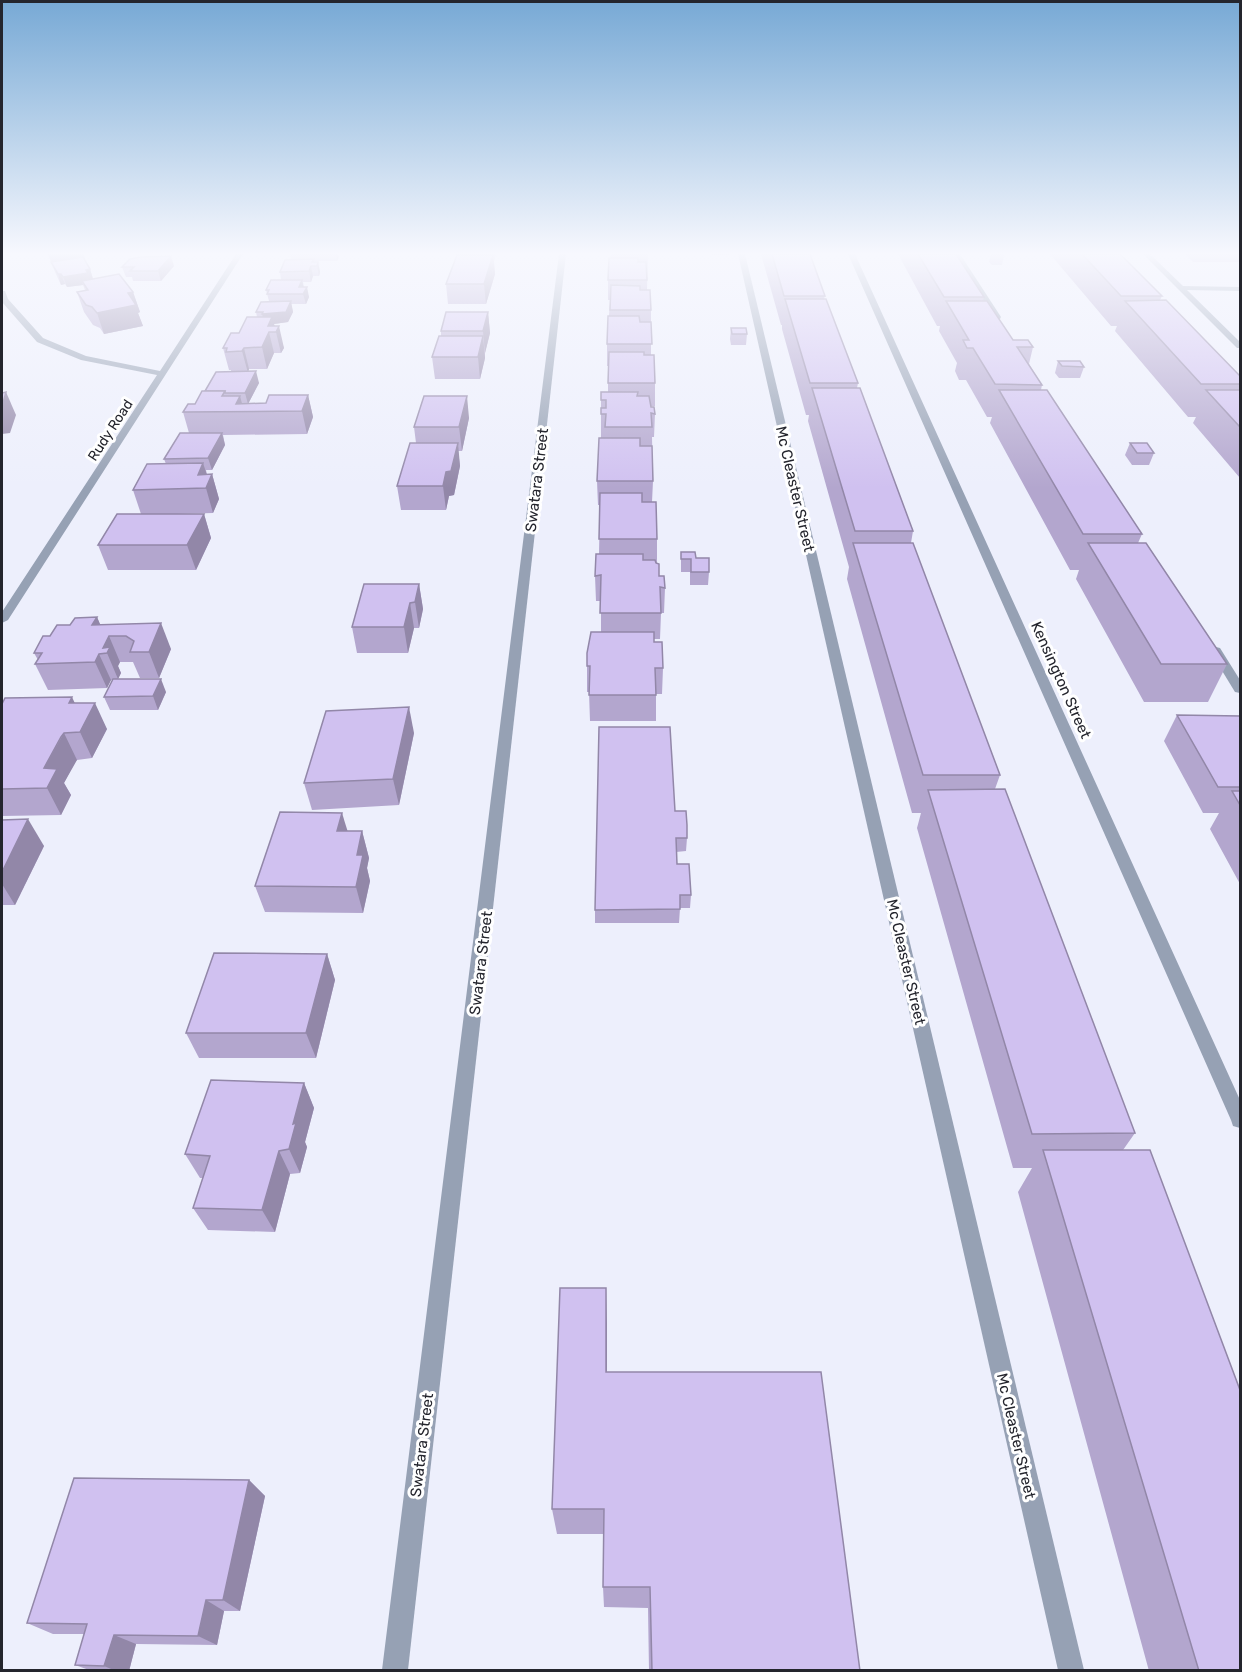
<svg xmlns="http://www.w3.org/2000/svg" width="1242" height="1672" font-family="Rubik,sans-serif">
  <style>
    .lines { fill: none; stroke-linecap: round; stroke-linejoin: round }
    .street { fill: #96a1b4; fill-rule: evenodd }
    .wall { fill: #b3a6ce }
    .shaded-wall { fill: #9287a8 }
    .building { fill: #d0c1f0; stroke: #9287a8; stroke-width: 1.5 }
    .labels { text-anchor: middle; stroke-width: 6; stroke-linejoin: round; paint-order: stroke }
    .far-street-label { font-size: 14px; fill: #24252d; stroke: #fff }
    .street-label { font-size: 15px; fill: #24252d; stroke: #fff }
  </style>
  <rect width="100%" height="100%" fill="#edeffc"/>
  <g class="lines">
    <g class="street">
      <polygon points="236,254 243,254 8,620 2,623 2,612 157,375 81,360 37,342 2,302 2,291 5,291 8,299 43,338 86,356 160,371"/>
      <polygon points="559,254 566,254 408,1670 382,1670"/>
      <polygon points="738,254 745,254 1084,1670 1058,1670"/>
      <polygon points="848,254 855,254 1240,1100 1240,1128 1233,1126 1231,1120"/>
      <polygon points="953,254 960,254 1001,317 1000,319 994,319"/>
      <polygon points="1143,254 1150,254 1183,286 1240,287 1240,291 1187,290 1240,342 1240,348 1237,348"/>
      <polygon points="1216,647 1220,648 1240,680 1240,693 1235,692 1210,651"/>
    </g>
  </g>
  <g class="wall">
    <polygon points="48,254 83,254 85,259 84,259 90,269 93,279 133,292 140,312 138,313 143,326 104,334 100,328 93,325 84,312 77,292 85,290 83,285 67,287 65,284 61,285 55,272"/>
    <polygon points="290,254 338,254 339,257 337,261 314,261 314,262 318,262 320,272 319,276 313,276 311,282 303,282 304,287 309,297 306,304 291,304 293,312 288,322 274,324 284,348 281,353 274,353 267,369 249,369 248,371 259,383 248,404 266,403 308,395 313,417 307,434 223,435 225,445 212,470 206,470 207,475 212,474 219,499 213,513 177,514 204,514 211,538 196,570 108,570 98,545 141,514 133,490 166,464 164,459 189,433 183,412 195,404 205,391 231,372 231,370 229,370 223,348 239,333 257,317 256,312 269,301 266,290 281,280 280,272 291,259"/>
    <polygon points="496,254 494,261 495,274 486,304 448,304 446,284 457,255"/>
    <polygon points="611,254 648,254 647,290 651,310 651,355 655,383 655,406 650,406 655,414 654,437 652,437 653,481 652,502 657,539 657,564 659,576 665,588 664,613 661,613 660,639 654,639 654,642 663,668 662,694 656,694 656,721 590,721 589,692 587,692 587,666 601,632 601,601 596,601 595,576 599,554 600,505 598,505 597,481 601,437 601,392 608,392 608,366 607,366 607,344 610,300 608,300 608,280"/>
    <rect x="712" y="254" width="17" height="1"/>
    <polygon points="761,254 810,254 825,296 824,299 858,383 857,388 913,531 911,543 1000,775 995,789 1135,1133 1123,1150 1240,1671 1149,1671 1018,1192 1032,1168 1013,1168 917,828 921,813 912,813 847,579 849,567 808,421 809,415 806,415 782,329 782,325 781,325"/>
    <polygon points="898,254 956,254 984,297 983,301 1013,340 1033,347 1029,364 1042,385 1041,390 1142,534 1138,543 1227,664 1208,702 1144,702 1076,579 1079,570 1070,570 990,423 992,417 987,417 966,380 959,380 955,371 957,363 939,331 940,326 937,326"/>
    <polygon points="991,254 1003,254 1004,255 1002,265 992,265 989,262"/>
    <polygon points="1050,254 1120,254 1162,296 1160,300 1240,376 1240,478 1193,423 1196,417 1188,417 1115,331 1117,326 1111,326"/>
    <polygon points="1185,254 1240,254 1240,262 1193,262"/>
    <polygon points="174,266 161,281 133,281 132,277 126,277 122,267"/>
    <polygon points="488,312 490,333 485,353 485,358 480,379 435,379 432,357 441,336 441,331"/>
    <polygon points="731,328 747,334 746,345 731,345 730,339"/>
    <polygon points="1058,361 1084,367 1080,378 1059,378 1055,373"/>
    <polygon points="469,418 462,451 458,451 460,466 454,495 449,496 446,510 401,510 397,486 416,443 414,427"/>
    <polygon points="1130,443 1154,453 1149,465 1132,465 1125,455"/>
    <polygon points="681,552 696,558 709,572 708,585 690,585 690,572 681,572"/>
    <polygon points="419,584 423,609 419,628 414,628 408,653 357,653 352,627"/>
    <polygon points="97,617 100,625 171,649 159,678 140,678 133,662 120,662 118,666 121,673 118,679 166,692 158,710 110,710 104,697 113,680 111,680 107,688 48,690 35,664 38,660 34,653 50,636 70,625"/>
    <polygon points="75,703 107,729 92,758 77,760 74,763 64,783 71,795 61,815 2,816 2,704"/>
    <polygon points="1177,715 1240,716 1240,884 1210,829 1219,813 1203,813 1164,741"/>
    <polygon points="414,733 399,805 312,810 304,783"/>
    <polygon points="675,811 687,838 686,851 676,852 677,864 691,895 690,908 680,908 679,923 595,923 595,910"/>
    <polygon points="2,820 44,846 15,905 2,905"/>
    <polygon points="362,831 369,858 367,868 370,881 363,913 265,912 255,886"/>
    <polygon points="327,954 335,980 316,1058 199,1058 186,1033"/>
    <polygon points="304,1083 314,1108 305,1142 307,1147 300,1173 290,1174 275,1232 208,1230 193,1208 203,1178 200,1178 185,1154"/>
    <polygon points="607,1324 607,1372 860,1671 649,1671 648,1608 604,1607 603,1587 603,1534 557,1534 552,1509"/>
    <polygon points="249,1480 265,1496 240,1611 224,1611 217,1645 136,1644 129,1671 92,1671 75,1665 84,1634 53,1634 27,1623"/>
  </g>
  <g class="shaded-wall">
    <polygon points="48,254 83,254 85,259 52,264"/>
    <polygon points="336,254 338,254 339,257 337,261"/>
    <polygon points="493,255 495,274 486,304 484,284"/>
    <polygon points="171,256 174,266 161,281 158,271"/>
    <polygon points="318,262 320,272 319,276 317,266"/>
    <polygon points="311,266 313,276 311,282 309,271"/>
    <polygon points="90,269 93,279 82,281 83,285 67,287 63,277"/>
    <polygon points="58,274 61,274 65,284 61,285"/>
    <polygon points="302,280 304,290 299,287"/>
    <polygon points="307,287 309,297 306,304 303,294"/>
    <polygon points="133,292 140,312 138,313 143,326 104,334 97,313 128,293"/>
    <polygon points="291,301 293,312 288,322 274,324 276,332 265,325 262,314"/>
    <polygon points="488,312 490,333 485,353 483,331"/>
    <polygon points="279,326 284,348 281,353 276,332"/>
    <polygon points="269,332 274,353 267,369 262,347"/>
    <polygon points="483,336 485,358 480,379 478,357"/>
    <polygon points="244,348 249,369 248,373 242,351"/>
    <polygon points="256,371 259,383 248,404 245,393"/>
    <polygon points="6,392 16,415 10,433 2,434 2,406"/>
    <polygon points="308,395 313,417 307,434 302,411"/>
    <polygon points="240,396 244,411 236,404"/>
    <polygon points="467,396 469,418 462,451 459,427"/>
    <polygon points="222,433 225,445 212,470 208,458"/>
    <polygon points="458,443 460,466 454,495 449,496 446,510 443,486 446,472"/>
    <polygon points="203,463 209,481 212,474 219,499 213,513 206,488 198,475"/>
    <polygon points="204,514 211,538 196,570 187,545"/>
    <polygon points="419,584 423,609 419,628 415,602"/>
    <polygon points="410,603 414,628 408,653 404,627"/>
    <polygon points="97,617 107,640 109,636 120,662 118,666 121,673 118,679 107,653 92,625"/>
    <polygon points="161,623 171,649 159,678 149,652"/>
    <polygon points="99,654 111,680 107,688 95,662"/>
    <polygon points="161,679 166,692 158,710 153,696"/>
    <polygon points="72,697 84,723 95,703 107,729 92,758 80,732 69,703"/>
    <polygon points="409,707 414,733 399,805 393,779"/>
    <polygon points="64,733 77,760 64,783 71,795 61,815 47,788 44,768"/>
    <polygon points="342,813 350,839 337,831"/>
    <polygon points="28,819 44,846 15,905 2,884 2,872"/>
    <polygon points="362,831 369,858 367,868 370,881 363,913 356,887 357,855"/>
    <polygon points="327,954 335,980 316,1058 306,1033"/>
    <polygon points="304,1083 314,1108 305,1142 307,1147 300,1173 289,1149 293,1124"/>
    <polygon points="279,1151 290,1174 275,1232 262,1210"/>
    <polygon points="606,1288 607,1324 607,1405 606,1372"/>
    <polygon points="249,1480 265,1496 240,1611 223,1600"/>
    <polygon points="206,1600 224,1611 217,1645 198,1636"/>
    <polygon points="114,1635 136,1644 129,1671 116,1671 104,1666"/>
  </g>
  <g class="building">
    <polygon points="772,254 810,254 825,296 784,296"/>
    <polygon points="918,254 956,254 984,297 944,297"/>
    <polygon points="1082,254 1120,254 1162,296 1121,296"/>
    <polygon points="457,255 493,255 484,284 446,284"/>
    <polygon points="171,256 158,271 130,271 134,267 122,267 130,259 141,257"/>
    <polygon points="83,257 90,269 86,270 88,273 63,277 61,274 58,274 51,262"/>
    <polygon points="609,258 638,258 638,262 646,262 647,280 608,280"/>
    <polygon points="314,259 312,262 318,262 317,266 311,266 309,271 280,272 285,260"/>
    <polygon points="119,274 133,292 128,293 136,305 97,313 92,307 86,305 77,292 88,290 82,281"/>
    <polygon points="271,280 302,280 299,287 307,287 303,294 267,294 269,290 266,290"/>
    <polygon points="611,285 640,286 640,290 650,290 651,310 610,310"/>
    <polygon points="785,299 826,299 858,383 810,383"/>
    <polygon points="1166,300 1240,376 1240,384 1201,384 1125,301"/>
    <polygon points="291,301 286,312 262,314 263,312 256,312 261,302"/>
    <polygon points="946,301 987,301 1013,340 1028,340 1033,347 1017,347 1042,385 995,384 973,348 967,348 963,340 969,340"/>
    <polygon points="446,312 488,312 483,331 441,331"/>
    <polygon points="608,316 639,316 640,322 651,322 652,344 607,344"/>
    <polygon points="247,317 272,317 268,326 279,326 276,332 269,332 262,347 244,348 242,351 226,352 227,348 223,348 231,333 239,333"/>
    <polygon points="731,328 746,328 747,334 732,334"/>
    <polygon points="439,336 483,336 478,357 432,357"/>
    <polygon points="609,352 644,352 644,355 654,355 655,383 608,383"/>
    <polygon points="1058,361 1080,361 1084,367 1062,366"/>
    <polygon points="256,371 245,393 225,393 225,391 205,391 216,372"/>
    <polygon points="812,388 860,388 913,531 855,531"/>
    <polygon points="999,390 1047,390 1142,534 1083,534"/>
    <polygon points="1206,390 1240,390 1240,427"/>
    <polygon points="202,391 225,391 222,396 240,396 236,404 266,403 269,395 308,395 302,411 183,412 188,404 195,404"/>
    <polygon points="6,392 2,406 2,393"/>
    <polygon points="601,392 638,392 637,396 649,396 651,407 654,407 655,414 651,413 652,427 605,427 606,414 601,414 601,408 606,408 606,400 601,400"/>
    <polygon points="424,396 467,396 459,427 414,427"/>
    <polygon points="180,433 222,433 208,458 164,459"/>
    <polygon points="599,438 640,438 640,446 652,446 653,481 597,481"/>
    <polygon points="410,443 458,443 451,471 446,472 443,486 397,486"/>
    <polygon points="1130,443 1147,443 1154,453 1137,453"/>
    <polygon points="203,463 198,475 212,474 206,488 133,490 147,464"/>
    <polygon points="600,493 642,493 642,502 656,502 657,539 599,539"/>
    <polygon points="117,514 204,514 187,545 98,545"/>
    <polygon points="853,543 913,543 1000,775 923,775"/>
    <polygon points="1088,543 1146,543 1227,664 1161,664"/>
    <polygon points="681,552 695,552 696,558 709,558 709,572 691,572 691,559 681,559"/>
    <polygon points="596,554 643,554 643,560 655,560 656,563 659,564 659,576 664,576 665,588 660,587 661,613 600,613 601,575 595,576"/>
    <polygon points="364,584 419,584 415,602 410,603 404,627 352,627"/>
    <polygon points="97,617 92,625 161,623 149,652 130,652 134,641 126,636 109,636 103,648 110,647 107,653 99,654 95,662 35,664 42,653 34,653 43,636 50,636 57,625 70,625 75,618"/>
    <polygon points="591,632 654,632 654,642 662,642 663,668 655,668 656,695 589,695 590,666 587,666 587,653"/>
    <polygon points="113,679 161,679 153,696 104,697"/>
    <polygon points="72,697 69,703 95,703 80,732 64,733 61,737 44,768 57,769 47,788 2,789 2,704 5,698"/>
    <polygon points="409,707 393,779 304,783 326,711"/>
    <polygon points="1177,715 1240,716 1240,787 1218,787"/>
    <polygon points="599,727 670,727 675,811 686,811 687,825 687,838 676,838 677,864 689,864 691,895 680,895 680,909 595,910"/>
    <polygon points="1005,789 1135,1133 1032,1134 928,790"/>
    <polygon points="1232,791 1240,791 1240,805"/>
    <polygon points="280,812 342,813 337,831 362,831 357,855 363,855 356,887 255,886"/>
    <polygon points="28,819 2,872 2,820"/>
    <polygon points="214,953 327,954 306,1033 186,1033"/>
    <polygon points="211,1080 304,1083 293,1124 296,1123 289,1149 279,1151 262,1210 193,1208 210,1156 185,1154"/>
    <polygon points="1043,1150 1150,1150 1240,1390 1240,1671 1199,1671"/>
    <polygon points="560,1288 606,1288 606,1372 821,1372 860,1671 652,1671 650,1587 603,1587 604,1509 552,1509"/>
    <polygon points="74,1478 249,1480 223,1600 206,1600 198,1636 114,1635 104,1666 75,1665 87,1624 27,1623"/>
  </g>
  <linearGradient id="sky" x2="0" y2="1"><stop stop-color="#77a9d5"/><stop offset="0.52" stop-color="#f7f8fe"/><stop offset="1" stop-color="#f7f8fe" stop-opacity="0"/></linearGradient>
  <rect width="1242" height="488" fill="url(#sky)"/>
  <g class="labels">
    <g class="far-street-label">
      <text transform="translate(110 430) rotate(-57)" y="5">Rudy Road</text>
    </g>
    <g class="street-label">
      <text transform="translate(537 480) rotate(-83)" y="5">Swatara Street</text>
      <text transform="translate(795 489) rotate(77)" y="5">Mc Cleaster Street</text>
      <text transform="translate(1061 680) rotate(66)" y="5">Kensington Street</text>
      <text transform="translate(906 962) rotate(77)" y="5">Mc Cleaster Street</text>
      <text transform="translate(481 963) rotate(-83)" y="5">Swatara Street</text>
      <text transform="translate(1016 1436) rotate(77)" y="5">Mc Cleaster Street</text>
      <text transform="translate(422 1445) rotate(-83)" y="5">Swatara Street</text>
    </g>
  </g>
  <rect width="1242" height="1672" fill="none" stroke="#24252d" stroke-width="6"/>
</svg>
